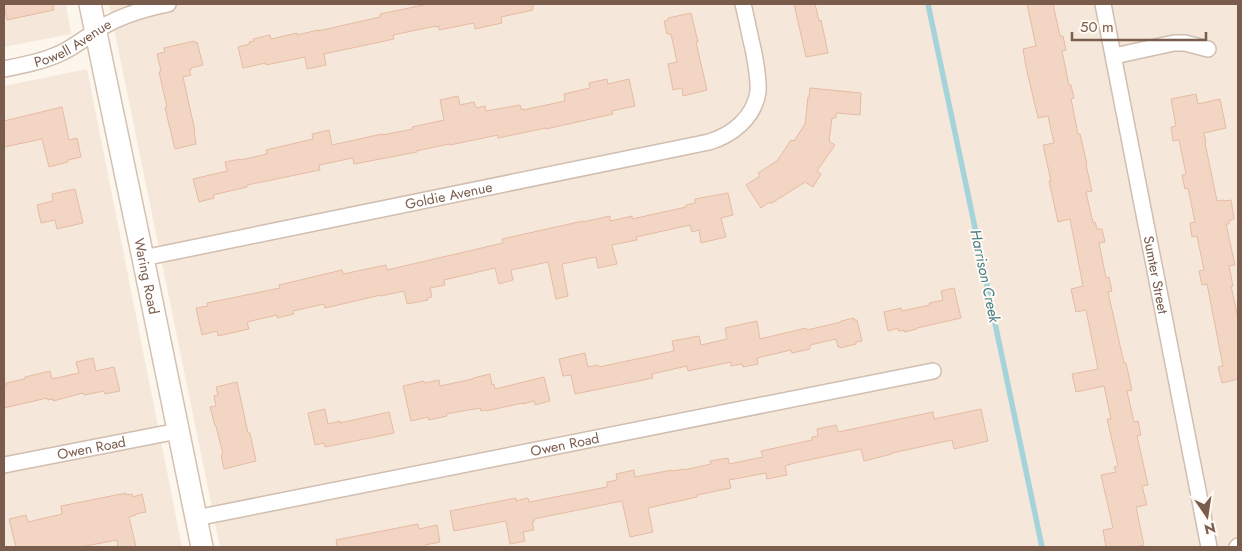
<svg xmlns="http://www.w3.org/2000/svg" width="1242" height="551" font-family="Jost,sans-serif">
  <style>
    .residential { fill: #f5e8da }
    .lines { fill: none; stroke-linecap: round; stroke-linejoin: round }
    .stream { stroke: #a5d3da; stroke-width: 5.5 }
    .building { fill: #f3d5c3; stroke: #e6bba3 }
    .street-casing { stroke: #d1beb0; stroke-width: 18 }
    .secondary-casing { stroke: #d6c0b0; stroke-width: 24 }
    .street { stroke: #fff; stroke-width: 15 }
    .secondary { stroke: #fff; stroke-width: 21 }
    .labels { text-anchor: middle; stroke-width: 4; stroke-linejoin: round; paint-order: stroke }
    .street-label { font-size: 14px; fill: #7a5c4d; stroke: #fffaf3 }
    .water-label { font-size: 15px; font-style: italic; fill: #437c86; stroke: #fffaf3 }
  </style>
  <rect width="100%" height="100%" fill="#fdf6ec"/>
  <g class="residential">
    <polygon points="4,4 66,4 71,34 4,47"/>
    <polygon points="109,4 1238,4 1238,547 220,547"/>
    <polygon points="87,69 182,547 4,547 4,86"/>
  </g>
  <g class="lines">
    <polyline class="stream" points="928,4 1042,547"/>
  </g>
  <g class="building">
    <polygon points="4,4 53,4 54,10 7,20"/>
    <polygon points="428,4 533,4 533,10 501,17 502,23 475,29 474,23 439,30 439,26 436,27 436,26 393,35 394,39 324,54 326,65 307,69 305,57 266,65 266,63 243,68 238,47 250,44 249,42 254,41 253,39 270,35 271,39 297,33 297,35 318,30 318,31 380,17 380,14"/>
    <polygon points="794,4 815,4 819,21 821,20 828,53 806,57"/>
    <polygon points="1027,4 1053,4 1060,36 1063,36 1066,50 1062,51 1069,85 1071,85 1074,98 1071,99 1078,134 1080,134 1087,164 1086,165 1092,191 1086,192 1093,223 1095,222 1097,229 1102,229 1105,242 1099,243 1106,278 1109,277 1112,291 1108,292 1124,363 1126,363 1132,390 1127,391 1134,422 1138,421 1141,435 1137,436 1148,485 1142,486 1147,505 1136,507 1144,545 1135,547 1106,547 1103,530 1113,528 1101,475 1116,472 1114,467 1118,466 1107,419 1111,419 1104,386 1076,392 1072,374 1098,369 1086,310 1076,312 1071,289 1083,286 1070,219 1058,222 1049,181 1051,181 1043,145 1054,143 1048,116 1038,118 1026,67 1023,49 1036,46"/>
    <polygon points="691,13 698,42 696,42 707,90 683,96 682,88 673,90 668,64 677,62 671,34 667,34 664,21 668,20 668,18"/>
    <polygon points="194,41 195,43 197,42 203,65 191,68 191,70 189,70 191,75 183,77 195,131 194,131 196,144 175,149 165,108 167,107 159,72 161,71 157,54 165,52 164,48"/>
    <polygon points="607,79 608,84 629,79 635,106 612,111 613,114 546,129 546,128 498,138 498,135 450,145 449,144 416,151 417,152 354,164 353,158 319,165 320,170 247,185 247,187 213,195 214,198 199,202 193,179 227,171 225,162 240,159 241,160 267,154 266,150 313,139 312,134 329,130 332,145 382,134 382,135 413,129 412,127 444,120 440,100 458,96 460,105 474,102 476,108 485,106 486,111 520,105 521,109 523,109 523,110 565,101 564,94 590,88 589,83"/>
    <polygon points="810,88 861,93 860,115 836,113 836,118 832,118 829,141 835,145 817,171 821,174 813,187 805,182 772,203 768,203 761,208 746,185 760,176 758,173 777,161 791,140 794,141 805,124 808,97 809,98"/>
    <polygon points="1196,94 1198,104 1220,99 1226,128 1204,133 1206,142 1205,143 1217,201 1224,200 1224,201 1231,200 1234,219 1229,221 1229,224 1226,224 1235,265 1229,266 1233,286 1231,286 1238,318 1238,379 1222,383 1218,367 1223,366 1207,284 1202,285 1199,271 1204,270 1197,236 1192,237 1190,223 1195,222 1188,188 1185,189 1182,175 1186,174 1179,140 1173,141 1171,127 1176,126 1171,99"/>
    <polygon points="62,107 69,140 77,138 81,157 68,160 68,162 49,167 42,139 4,147 4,121"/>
    <polygon points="75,189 83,223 57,229 55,220 41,223 37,205 53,201 52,194"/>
    <polygon points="728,193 733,215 721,218 726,237 701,243 699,230 692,232 690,225 636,237 637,240 612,245 617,264 598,268 596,257 562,264 568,296 556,299 548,262 511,270 513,280 499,284 495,268 444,280 445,285 430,288 432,297 427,298 428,300 407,304 404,291 381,296 381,295 325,308 324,304 293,311 294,314 277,318 277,315 247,322 249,329 218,336 217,331 202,335 196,308 208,306 207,303 280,288 279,285 342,270 343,274 386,265 387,270 503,243 502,239 583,221 583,222 610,216 610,221 632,216 632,219 686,207 686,205 695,203 695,199"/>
    <polygon points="954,288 961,318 917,328 917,329 904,332 904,330 898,331 898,328 888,331 884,312 901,308 902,311 930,305 929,303 943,300 941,291"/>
    <polygon points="854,318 854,320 857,320 862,341 856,342 856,344 840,348 839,346 838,347 836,339 810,345 810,349 792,353 791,350 757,358 758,364 743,367 742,364 731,366 731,362 688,371 687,366 652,374 653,378 575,394 571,375 563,376 559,359 585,353 588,367 598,365 599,367 674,351 672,341 699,336 701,345 727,339 725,328 757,321 760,339 806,328 807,330 841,322 841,321"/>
    <polygon points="93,358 96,371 114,367 120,391 105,394 104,391 84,395 83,393 53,401 53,399 48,400 47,398 4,408 4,386 7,385 6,383 25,379 25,377 50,371 52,379 79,373 76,362"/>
    <polygon points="490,374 492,385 494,384 495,389 544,377 550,401 535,405 534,401 523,404 523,403 486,411 486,410 481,411 480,408 446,414 447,416 429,420 428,417 411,421 403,386 424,381 424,383 439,380 440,386 473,379 473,378"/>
    <polygon points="237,382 248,433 250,433 256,461 224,469 221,455 223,454 216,426 215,426 210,407 216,406 214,396 218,395 216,387"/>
    <polygon points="325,409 328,424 340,421 340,423 389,412 394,433 325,447 324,443 315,445 308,413"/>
    <polygon points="981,409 988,441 954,449 952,440 892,453 892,454 864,461 861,449 794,463 785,466 787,475 767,479 766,473 729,480 731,488 697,495 697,497 648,508 653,532 630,537 622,501 534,519 534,522 532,522 534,530 523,532 525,541 510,544 506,521 454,531 450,511 516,498 516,501 528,498 529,502 607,487 607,482 617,480 616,474 634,470 635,477 672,470 673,471 683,469 684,470 711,464 710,461 728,458 729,464 763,457 761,451 812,440 812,437 818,436 817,429 836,425 838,432 933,412 934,419"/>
    <polygon points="126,493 126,495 132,494 133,497 142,494 146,512 136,514 136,515 129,517 136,547 118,547 117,540 80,547 16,547 9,519 26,515 28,522 62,514 61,506"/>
    <polygon points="418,524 419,529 437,525 440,542 425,545 426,547 337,547 336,540"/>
  </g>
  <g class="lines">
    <defs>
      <g id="street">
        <path id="s1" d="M1103,4l106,543"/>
        <polyline points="1114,56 1174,43 1185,43 1208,49"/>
        <path id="s2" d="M4,69c20,-4 41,-8 59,-17 12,-6 22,-14 33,-21 22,-15 47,-22 72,-27"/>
        <path id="s3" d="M143,258l566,-116c23,-7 45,-24 49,-50 1,-13 -2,-26 -4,-39 -4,-16 -7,-33 -11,-49"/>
        <path id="s4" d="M4,465l174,-34"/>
        <path id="s5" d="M196,518l737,-147"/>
        <polyline points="1237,547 1238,546"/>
      </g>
      <g id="secondary">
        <path id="s6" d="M90,4l53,254 59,289"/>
      </g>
    </defs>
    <use href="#street" class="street-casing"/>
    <use href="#secondary" class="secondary-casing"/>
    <use href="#street" class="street"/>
    <use href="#secondary" class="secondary"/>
  </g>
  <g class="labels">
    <g class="street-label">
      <text dy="5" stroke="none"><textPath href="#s2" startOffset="74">Powell Avenue</textPath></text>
      <text dy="5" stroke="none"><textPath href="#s3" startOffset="312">Goldie Avenue</textPath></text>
      <text dy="5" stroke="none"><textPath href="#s6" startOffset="278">Waring Road</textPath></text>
      <text dy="5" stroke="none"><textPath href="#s1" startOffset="276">Sumter Street</textPath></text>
      <text dy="5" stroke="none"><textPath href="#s5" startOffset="376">Owen Road</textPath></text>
      <text dy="5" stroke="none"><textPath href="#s4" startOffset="89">Owen Road</textPath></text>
    </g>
    <g class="water-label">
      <text transform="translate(985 276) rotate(78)" y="5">Harrison Creek</text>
    </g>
  </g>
  <rect width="1242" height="551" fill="none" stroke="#7a5c4d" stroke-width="10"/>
  <g transform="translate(1207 516) rotate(167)" stroke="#fffaf3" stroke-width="4" paint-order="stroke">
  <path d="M0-4L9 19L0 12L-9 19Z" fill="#7a5c4d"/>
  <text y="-8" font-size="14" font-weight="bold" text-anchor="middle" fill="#7a5c4d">N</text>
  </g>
  <path d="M1072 32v8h134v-8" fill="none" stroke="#7a5c4d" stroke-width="2.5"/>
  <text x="1080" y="32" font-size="15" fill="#7a5c4d" stroke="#fffaf3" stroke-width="4" paint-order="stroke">50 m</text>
</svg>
